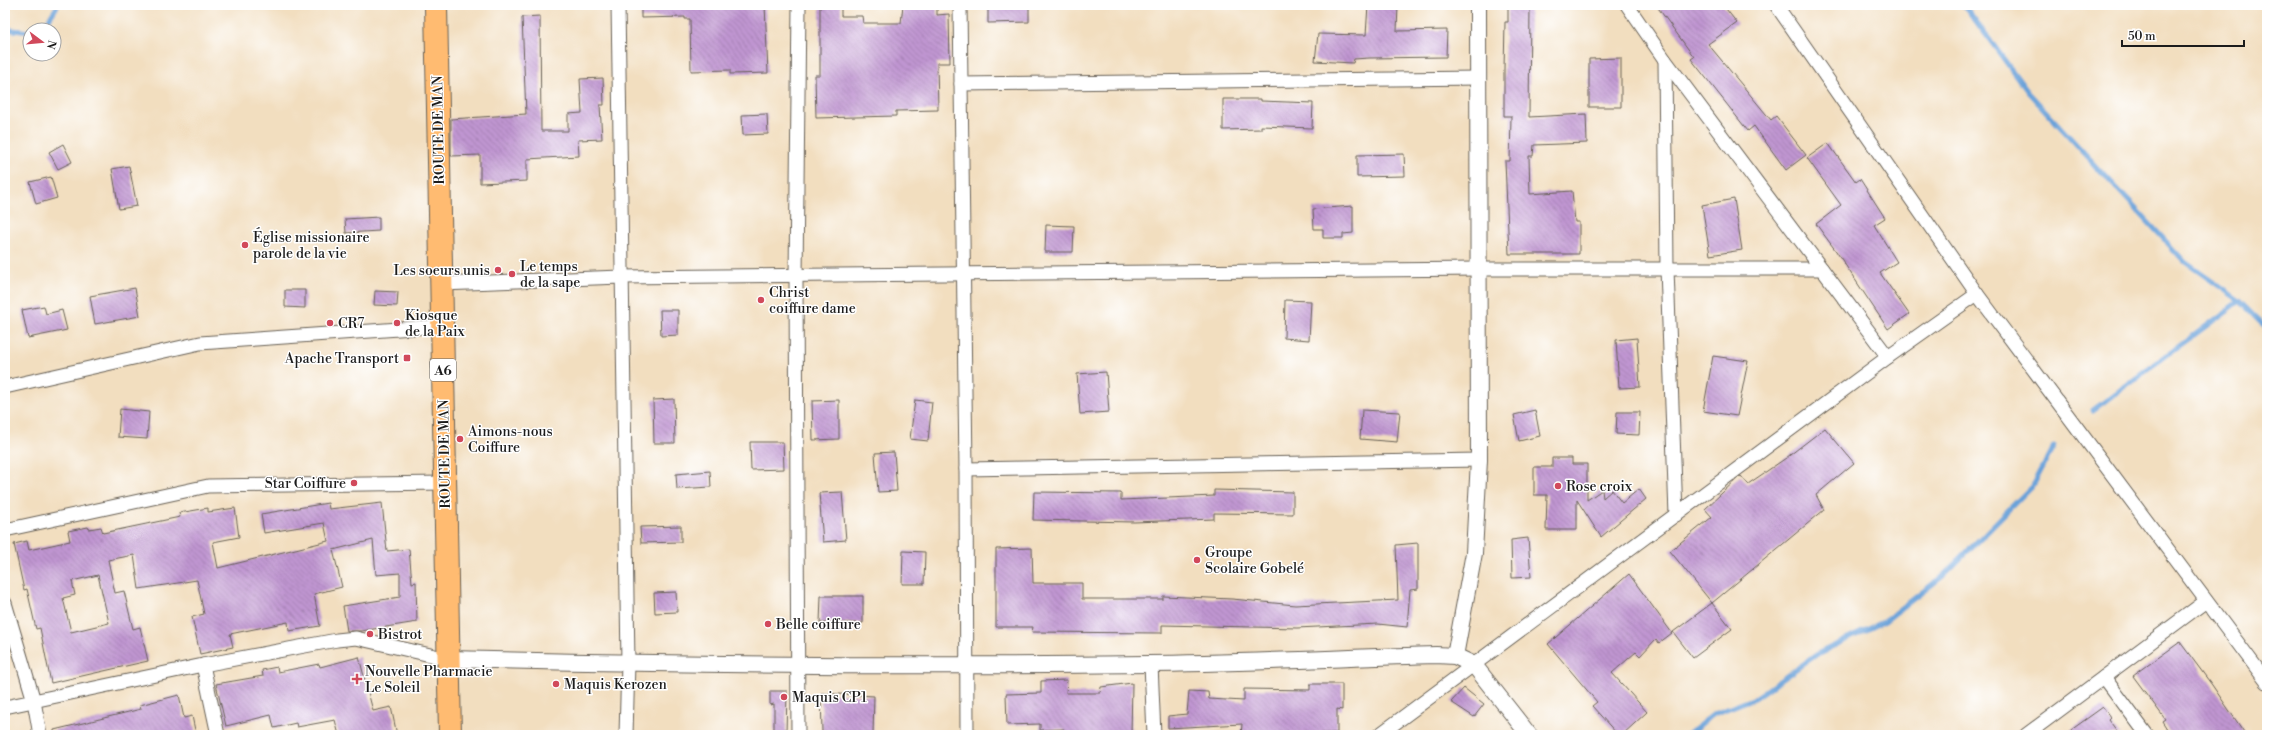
<svg xmlns="http://www.w3.org/2000/svg" width="2272" height="740" font-family="'Libre Bodoni',serif">
  <style>
    .lines { fill: none; stroke-linecap: round; stroke-linejoin: round }
    .stream { stroke: #6ba2d9; stroke-width: 5 }
    .building { fill: url(#building-back-hatch); fill-rule: evenodd }
    .minor-casing { stroke: #676055; stroke-width: 15 }
    .tertiary-casing { stroke: #676055; stroke-width: 18 }
    .trunk-casing { stroke: #676055; stroke-width: 24 }
    .minor { stroke: #fff; stroke-width: 13 }
    .tertiary { stroke: #fff; stroke-width: 16 }
    .trunk { stroke: #ffbb71; stroke-width: 22 }
    .poi-dot { fill: #d1495b; stroke: #fff; stroke-width: 1.5 }
    .labels { text-anchor: middle; stroke-width: 3; stroke-linejoin: round; paint-order: stroke }
    .shield { fill: #fff; stroke: #606060; stroke-width: 1 }
    .shield-label { font-size: 13px; font-weight: bold; fill: #1c1c1c }
    .street-label { font-size: 14px; fill: #1c1c1c; stroke: #fff }
    .poi-label { font-size: 14px; fill: #1c1c1c; stroke: #fff; text-anchor: start }
  </style>
  <defs>
    <pattern id="building-back-hatch" width="6" height="6" patternUnits="userSpaceOnUse"><rect width="6" height="6" fill="#c095d1"/><path d="M-1 5l2 2M0 0l6 6M5-1l2 2" fill="none" stroke="#9b79a9"/></pattern>
  </defs>
  <rect width="100%" height="100%" fill="#fff"/>
  <filter id="ink" filterUnits="userSpaceOnUse"><feTurbulence type="fractalNoise" baseFrequency=".025" numOctaves="2"/><feDisplacementMap in="SourceGraphic" scale="8" xChannelSelector="R" yChannelSelector="G"/><feConvolveMatrix kernelMatrix="1 2 1 2 8 2 1 2 1" color-interpolation-filters="sRGB"/></filter>
  <filter id="wash" filterUnits="userSpaceOnUse"><feTurbulence type="fractalNoise" baseFrequency=".012" numOctaves="4" result="noise"/><feDisplacementMap in="SourceGraphic" scale="16" xChannelSelector="R" yChannelSelector="G"/><feGaussianBlur stdDeviation="0.9" result="paint"/><feColorMatrix in="noise" values="0 0 0 0 0 0 0 0 0 0 0 0 0 0 0 0 0 1.4 0 .05"/><feComposite in="paint" operator="in"/></filter>
  <g filter="url(#wash)">
    <rect width="100%" height="100%" fill="#f2debf"/>
    <g class="lines">
      <g class="stream">
        <polyline points="1964,5 2028,92 2185,262 2240,301 2267,328"/>
        <polyline points="5,29 30,32"/>
        <polyline points="42,30 58,5"/>
        <polyline points="2093,410 2240,301"/>
        <polyline points="1687,735 1714,714 1755,698 1819,653 1885,621 1943,576 2034,484 2054,446"/>
      </g>
    </g>
    <g id="blocks">
      <g class="building">
        <polygon points="641,5 765,5 768,73 730,74 730,70 691,71 690,19 685,19 685,17 641,18"/>
        <polygon points="820,5 841,5 841,16 862,16 863,23 901,23 903,5 937,5 937,15 949,14 950,63 937,63 938,110 896,111 896,116 816,118 815,75 820,75"/>
        <polygon points="988,5 1029,5 1029,22 988,23"/>
        <polygon points="1368,5 1398,5 1397,31 1447,30 1446,57 1369,58 1354,59 1353,63 1315,61 1318,34 1366,35"/>
        <polygon points="1508,5 1530,5 1529,117 1586,114 1587,143 1534,145 1533,156 1529,156 1530,194 1572,191 1575,222 1579,222 1579,254 1509,254 1505,161 1510,161 1511,116 1504,116 1504,69 1505,22 1508,22"/>
        <polygon points="1656,5 1723,5 1737,23 1708,44 1771,120 1776,116 1806,155 1786,170 1754,126 1748,131 1691,59 1694,57"/>
        <polygon points="540,16 541,131 568,131 568,114 582,113 580,79 603,78 604,105 600,105 602,139 578,140 579,156 527,159 527,181 480,183 480,155 451,156 451,119 526,114 522,17"/>
        <polygon points="1621,58 1621,107 1589,107 1589,59"/>
        <polygon points="1223,99 1261,99 1261,101 1313,103 1312,128 1261,126 1261,129 1223,130"/>
        <polygon points="767,114 768,134 743,135 742,115"/>
        <polygon points="1828,143 1856,182 1860,179 1885,218 1874,225 1897,262 1880,273 1909,314 1888,329 1836,251 1816,224 1841,205 1807,158"/>
        <polygon points="63,144 72,162 58,169 49,152"/>
        <polygon points="1404,154 1405,176 1357,177 1357,155"/>
        <polygon points="129,166 137,206 119,209 112,169"/>
        <polygon points="51,177 57,198 36,204 30,182"/>
        <polygon points="1734,199 1742,250 1710,255 1702,205"/>
        <polygon points="1353,206 1353,233 1343,234 1343,238 1323,238 1323,229 1314,229 1313,209"/>
        <polygon points="379,217 379,231 346,233 345,219"/>
        <polygon points="1046,225 1074,226 1073,252 1045,252"/>
        <polygon points="135,288 140,316 95,324 90,296"/>
        <polygon points="285,290 305,290 305,308 285,307"/>
        <polygon points="375,291 398,292 397,306 374,305"/>
        <polygon points="1285,300 1311,301 1309,340 1284,338"/>
        <polygon points="44,306 46,314 62,310 67,330 28,338 22,310"/>
        <polygon points="660,310 678,310 678,335 661,336"/>
        <polygon points="1637,338 1640,387 1619,388 1616,340"/>
        <polygon points="1713,356 1748,361 1737,416 1703,411"/>
        <polygon points="1106,372 1109,412 1080,414 1077,374"/>
        <polygon points="674,399 675,443 654,443 653,400"/>
        <polygon points="839,400 839,439 813,440 812,401"/>
        <polygon points="915,400 932,402 928,441 910,439"/>
        <polygon points="120,409 149,412 147,439 118,437"/>
        <polygon points="1362,410 1400,412 1397,442 1360,439"/>
        <polygon points="1535,410 1540,436 1519,441 1514,415"/>
        <polygon points="1617,412 1640,412 1639,435 1616,434"/>
        <polygon points="1825,428 1854,463 1816,495 1824,510 1712,603 1670,551 1712,517 1705,509 1739,477 1741,476 1748,484 1786,458"/>
        <polygon points="750,442 783,442 784,469 751,470"/>
        <polygon points="894,452 897,491 878,492 875,453"/>
        <polygon points="1552,458 1572,458 1572,464 1587,464 1587,500 1602,490 1603,498 1612,490 1622,503 1639,489 1646,499 1601,537 1577,500 1577,530 1546,530 1547,495 1534,495 1534,467 1552,467"/>
        <polygon points="710,471 711,487 677,489 676,474"/>
        <polygon points="1214,490 1293,492 1293,514 1214,513 1214,519 1134,522 1033,520 1034,492 1121,493 1121,500 1214,496"/>
        <polygon points="842,492 846,540 823,542 819,493"/>
        <path d="M328,503l1,6 53,-6 5,48 22,-2 3,34 4,-1 1,40 -56,9h-14l-4,-25 57,-9v-24l-24,2 -3,-35 -40,10 9,37 -28,7 6,32 -31,5 -1,-9 -58,12 3,13 -33,7 -8,-37 12,-3 -7,-34 -58,9 -5,-34 -26,5 7,33 9,-2 9,38 7,-2 8,34 -97,22 -11,-55 -4,1 -9,-40 -3,1 -10,-46 13,-3 2,9 41,-9 -2,-10 20,-4 1,2 12,-2 2,6 77,-16 -1,-4 29,-5v4l27,-4 4,29 -26,5 5,26 110,-27 -4,-18 -60,10 -3,-19zM98,575l11,48 -38,9 -8,-34 12,-3 -3,-14z"/>
        <polygon points="681,526 681,542 641,543 640,527"/>
        <polygon points="1528,538 1531,577 1512,578 1511,540"/>
        <polygon points="1418,543 1418,589 1410,590 1407,627 1378,624 1297,628 1162,625 1162,633 1032,632 1033,627 996,627 996,549 1032,548 1033,583 1082,583 1082,599 1163,599 1163,596 1232,599 1295,605 1398,600 1396,545"/>
        <polygon points="903,551 925,552 924,584 902,584"/>
        <polygon points="1629,574 1672,633 1659,643 1656,639 1640,656 1636,652 1612,673 1647,712 1622,735 1618,735 1592,706 1597,702 1548,644"/>
        <polygon points="676,592 677,612 655,613 654,593"/>
        <polygon points="821,596 863,596 863,623 820,623"/>
        <polygon points="1712,603 1732,629 1693,658 1673,632"/>
        <polygon points="2180,642 2212,685 2246,735 2171,735 2162,721 2165,719 2133,676"/>
        <polygon points="359,657 373,711 391,707 397,735 339,735 335,720 297,727 296,723 274,728 271,715 226,726 216,684 263,676 262,670 277,667 278,672 319,664 320,667"/>
        <polygon points="1067,680 1066,693 1100,693 1101,687 1132,683 1131,735 1064,735 1064,729 1040,730 1040,724 1007,725 1006,694 1041,693 1041,681"/>
        <polygon points="1310,684 1342,684 1342,710 1337,709 1337,733 1241,735 1242,724 1168,728 1168,716 1187,714 1189,691 1208,692 1209,699 1244,701 1244,689 1310,690"/>
        <polygon points="1464,688 1484,704 1474,717 1451,702"/>
        <polygon points="770,691 787,691 786,734 774,734 774,704 770,705"/>
        <polygon points="821,693 874,696 873,734 822,732"/>
        <polygon points="179,695 184,718 192,716 196,735 54,735 54,730 141,709 140,705"/>
        <polygon points="2103,707 2110,717 2108,719 2120,735 2064,735"/>
      </g>
    </g>
  </g>
  <g filter="url(#ink)">
    <use href="#blocks" fill-opacity="0" stroke="#676055" stroke-width="1"/>
    <g class="lines">
      <defs>
        <g id="minor">
          <polyline points="618,5 628,663 626,735"/>
          <polyline points="960,5 966,469 967,735"/>
          <polyline points="1627,5 1665,60 1888,357"/>
          <polyline points="1776,5 1977,294 2267,682"/>
          <polyline points="1665,60 1667,269 1676,515"/>
          <polyline points="961,84 1478,78"/>
          <polyline points="441,284 621,277 1479,269 1822,269"/>
          <polyline points="5,387 200,343 442,326"/>
          <polyline points="966,469 1479,460"/>
          <polyline points="5,530 208,486 445,483"/>
          <polyline points="5,603 34,701 40,735"/>
          <polyline points="1151,664 1154,735"/>
          <polyline points="203,665 218,735"/>
          <polyline points="2104,677 2147,735"/>
          <polyline points="5,707 203,665 337,640 356,638 448,659"/>
          <polyline points="798,735 796,276 799,5"/>
          <polyline points="1379,735 1888,357 1977,294"/>
          <polyline points="2026,735 2206,601"/>
        </g>
        <g id="tertiary">
          <polyline points="1455,656 1474,553 1479,460 1478,5"/>
          <path d="M448,659c234,6 467,8 700,5 96,-1 192,-6 288,-9l19,1 19,9 55,70"/>
        </g>
        <polyline id="trunk" points="436,5 450,735"/>
      </defs>
      <use href="#minor" class="minor-casing"/>
      <use href="#tertiary" class="tertiary-casing"/>
      <use href="#trunk" class="trunk-casing"/>
      <use href="#minor" class="minor"/>
      <use href="#tertiary" class="tertiary"/>
      <use href="#trunk" class="trunk"/>
    </g>
  </g>
  <g class="poi-dot">
    <circle cx="245" cy="245" r="4"/>
    <circle cx="498" cy="270" r="4"/>
    <circle cx="512" cy="274" r="4"/>
    <circle cx="761" cy="300" r="4"/>
    <circle cx="330" cy="323" r="4"/>
    <circle cx="397" cy="323" r="4"/>
    <rect x="403" y="354" width="8" height="8" rx="2"/>
    <circle cx="460" cy="439" r="4"/>
    <circle cx="354" cy="483" r="4"/>
    <circle cx="1558" cy="486" r="4"/>
    <circle cx="1197" cy="560" r="4"/>
    <circle cx="768" cy="624" r="4"/>
    <circle cx="370" cy="634" r="4"/>
    <path d="M355 673h4v4h4v4h-4v4h-4v-4h-4v-4h4z"/>
    <circle cx="556" cy="684" r="4"/>
    <circle cx="784" cy="697" r="4"/>
  </g>
  <g class="labels">
    <rect class="shield" x="430" y="359" width="26" height="22" rx="3"/>
    <g class="shield-label">
      <text x="443" y="375">A6</text>
    </g>
    <g class="street-label">
      <text transform="translate(438 130) rotate(-91)" y="5">ROUTE DE MAN</text>
      <text transform="translate(444 454) rotate(-91)" y="5">ROUTE DE MAN</text>
    </g>
    <g class="poi-label">
      <text x="253" y="242">Église missionaire<tspan x="253" dy="16">parole de la vie</tspan></text>
      <text x="520" y="271">Le temps<tspan x="520" dy="16">de la sape</tspan></text>
      <text x="490" y="275" text-anchor="end">Les soeurs unis</text>
      <text x="769" y="297">Christ<tspan x="769" dy="16">coiffure dame</tspan></text>
      <text x="405" y="320">Kiosque<tspan x="405" dy="16">de la Paix</tspan></text>
      <text x="338" y="328">CR7</text>
      <text x="399" y="363" text-anchor="end">Apache Transport</text>
      <text x="468" y="436">Aimons-nous<tspan x="468" dy="16">Coiffure</tspan></text>
      <text x="346" y="488" text-anchor="end">Star Coiffure</text>
      <text x="1566" y="491">Rose croix</text>
      <text x="1205" y="557">Groupe<tspan x="1205" dy="16">Scolaire Gobelé</tspan></text>
      <text x="776" y="629">Belle coiffure</text>
      <text x="378" y="639">Bistrot</text>
      <text x="365" y="676">Nouvelle Pharmacie<tspan x="365" dy="16">Le Soleil</tspan></text>
      <text x="564" y="689">Maquis Kerozen</text>
      <text x="792" y="702">Maquis CP1</text>
    </g>
  </g>
  <rect width="2272" height="740" fill="none" stroke="#fff" stroke-width="20"/>
  <g transform="translate(42 42) rotate(106)"><circle r="19" fill="#ffffff" stroke="#a4a4a4"/>
  <path d="M0-3L7 15L0 10L-7 15Z" fill="#d1495b"/>
  <text y="-6" font-size="11" font-weight="bold" text-anchor="middle" fill="#1c1c1c">N</text>
  </g>
  <path d="M2122 40v6h122v-6" fill="none" stroke="#1c1c1c" stroke-width="2"/>
  <text x="2128" y="40" font-size="12" fill="#1c1c1c" stroke="#ffffff" stroke-width="3" paint-order="stroke">50 m</text>
</svg>
